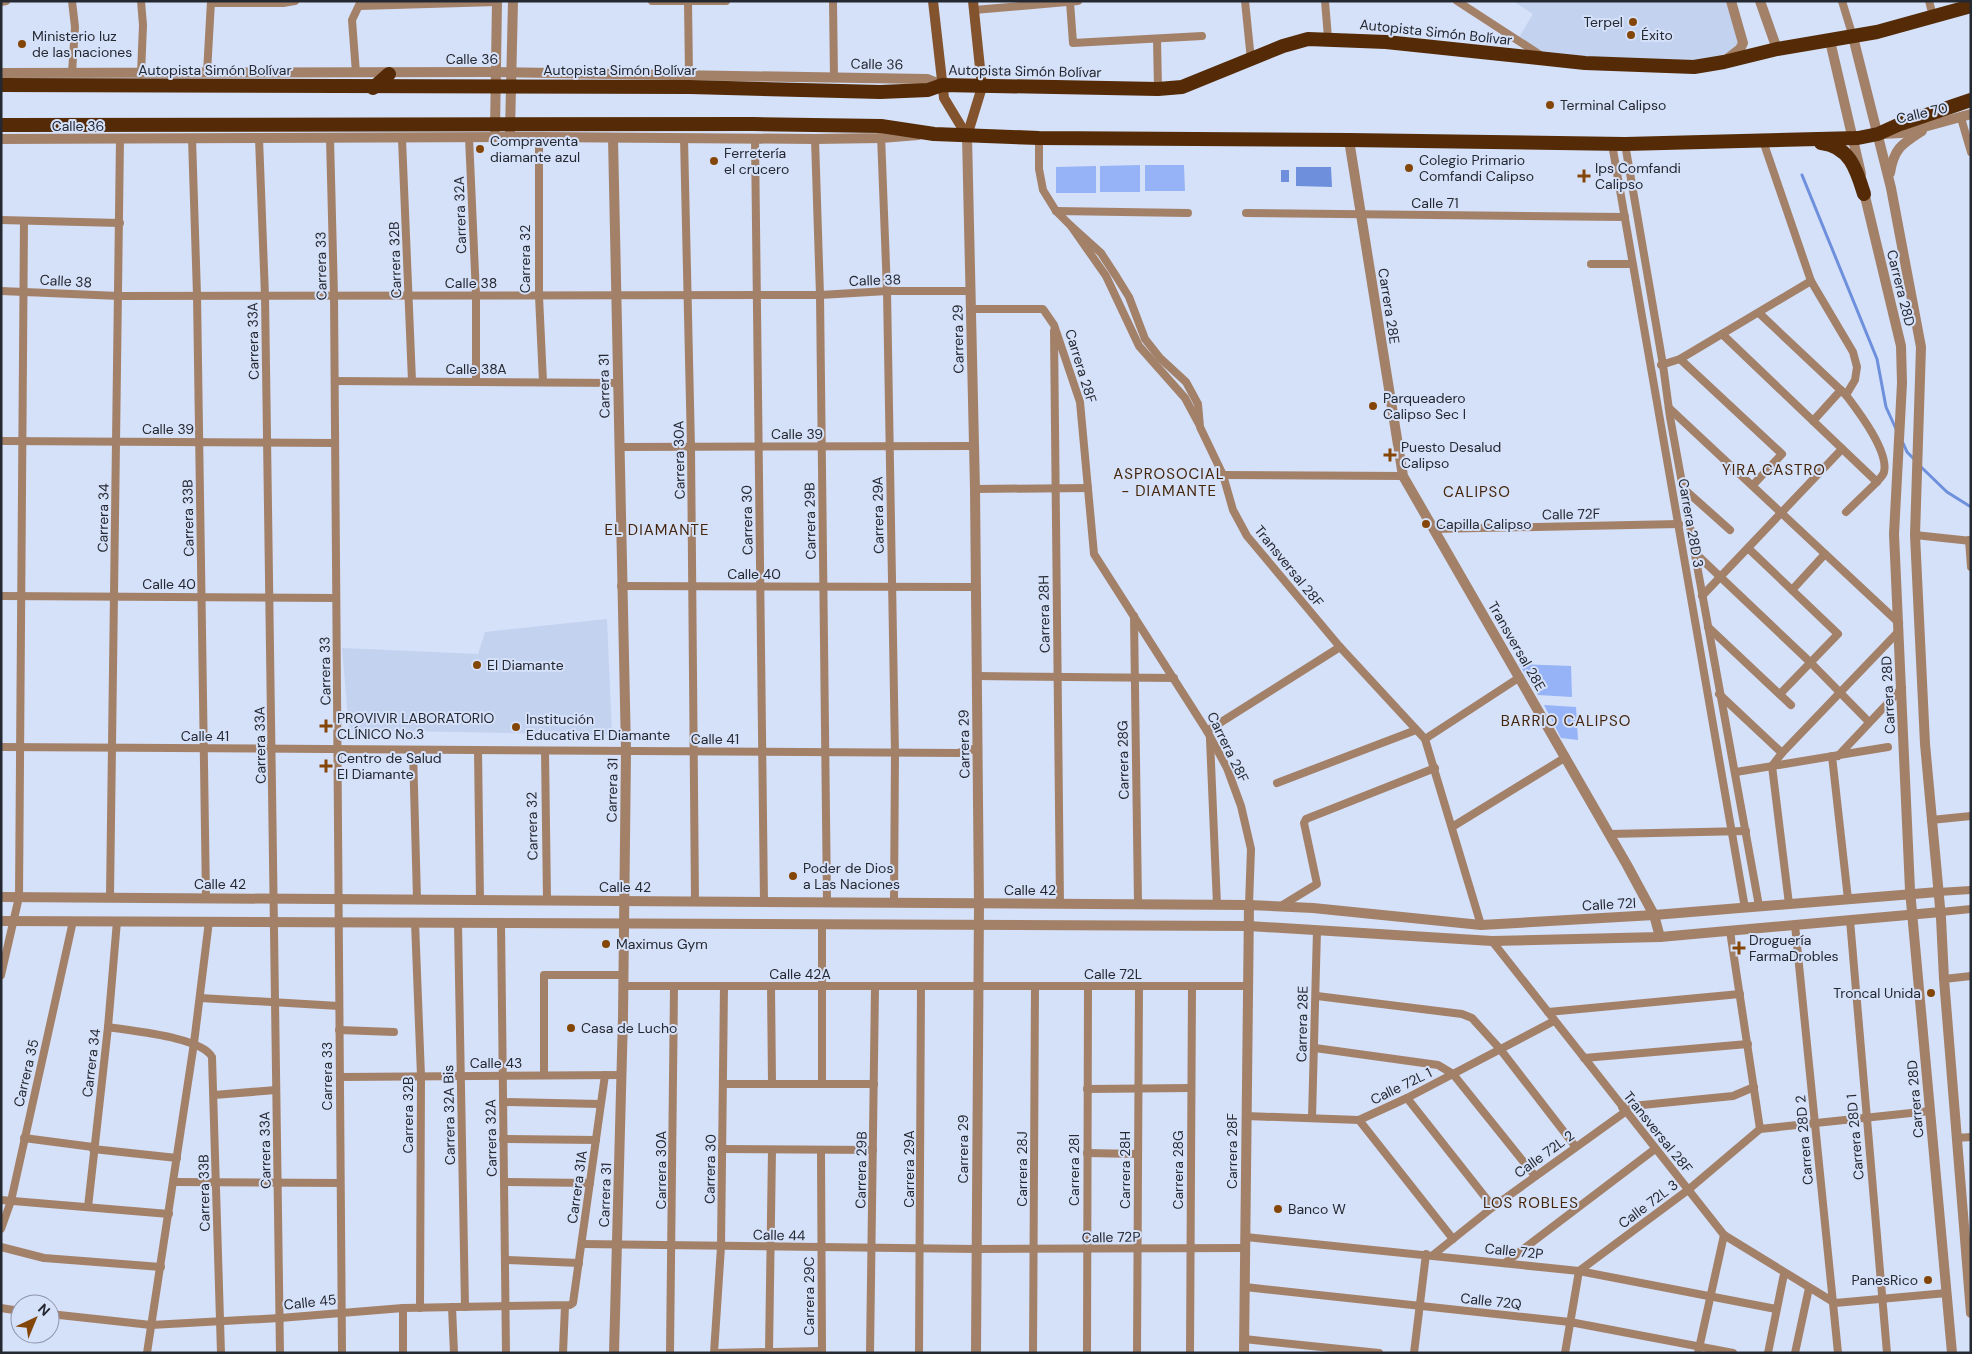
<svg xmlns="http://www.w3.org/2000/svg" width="1972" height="1354" font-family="'DM Sans',sans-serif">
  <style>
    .built { fill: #c3d2ef }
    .green { fill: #95b3f6 }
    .water { fill: #6e90dc }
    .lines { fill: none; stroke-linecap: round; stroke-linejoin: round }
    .stream { stroke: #6e90dc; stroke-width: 3 }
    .minor { stroke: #a38169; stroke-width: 8 }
    .tertiary { stroke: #a38169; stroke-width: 10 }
    .secondary { stroke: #82532d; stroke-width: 10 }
    .trunk { stroke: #542b06; stroke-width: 14 }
    .poi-dot { fill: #844607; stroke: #d5e0f9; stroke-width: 2 }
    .labels { text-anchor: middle; stroke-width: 4; stroke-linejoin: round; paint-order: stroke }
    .poi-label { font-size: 14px; fill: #242831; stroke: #d5e0f9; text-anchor: start }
    .street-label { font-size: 14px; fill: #242831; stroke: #d5e0f9 }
    .neighbourhood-label { font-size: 15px; letter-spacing: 1px; fill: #45260c; stroke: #d5e0f9 }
  </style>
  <rect width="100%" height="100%" fill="#d5e0f9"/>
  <g class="built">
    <polygon points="1513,1 1731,1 1743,43 1724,62 1548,60 1518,39 1533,14"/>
    <polygon points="607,619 612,735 349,730 342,648 478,654 485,632"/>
  </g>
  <g class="green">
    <polygon points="1140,165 1140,192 1100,192 1100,166"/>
    <polygon points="1145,165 1184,165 1185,191 1145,191"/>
    <polygon points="1096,166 1096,193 1056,193 1056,167"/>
    <polygon points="1519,664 1571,666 1572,697 1538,695"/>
    <polygon points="1544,705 1576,707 1578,740 1561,738"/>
  </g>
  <g class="water">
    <polygon points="1296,167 1331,167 1332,187 1296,186"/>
    <rect x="1281" y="170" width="8" height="12"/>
  </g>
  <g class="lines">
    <g class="stream">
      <polyline points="1802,175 1877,359 1886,407 1896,429"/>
      <polyline points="1903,443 1907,452 1915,460"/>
      <polyline points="1919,465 1947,492 1971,507"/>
    </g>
    <g class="minor">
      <polyline points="72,1 75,27 72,73"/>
      <polyline points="652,1 726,1"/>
      <polyline points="688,1 689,75"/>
      <polyline points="833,1 834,78"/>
      <polyline points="1245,1 1251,60"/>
      <polyline points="1325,1 1328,38"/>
      <polyline points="1457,1 1542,56"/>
      <polyline points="1842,1 1853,37"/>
      <polyline points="1929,1 1933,16"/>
      <polyline points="1,2 6,1"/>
      <polyline points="1070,2 1073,43 1202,36"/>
      <polyline points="211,3 283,3 295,1"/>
      <polyline points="360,6 497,2"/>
      <polyline points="974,10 1078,1"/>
      <polyline points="1157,39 1158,89"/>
      <polyline points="207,73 211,1"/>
      <polyline points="356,73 352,20 360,3"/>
      <polyline points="141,74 143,25 141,1"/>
      <polyline points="1961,118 1971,152"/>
      <polyline points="881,135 887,291 895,753 894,903"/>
      <polyline points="469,137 476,295 476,382"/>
      <polyline points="539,137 539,296 543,382"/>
      <polyline points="192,138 197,295 206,898"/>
      <polyline points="259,138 265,296 280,1353"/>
      <polyline points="330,138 334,296 342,1353"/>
      <polyline points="684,138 691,447 695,901"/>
      <polyline points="1039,138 1039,169 1043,190 1056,211 1071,226 1106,276 1139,346 1185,398 1199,424"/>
      <polyline points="402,139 412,381"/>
      <polyline points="755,139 764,902"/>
      <polyline points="815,139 820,295 827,902"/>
      <polyline points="1612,144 1745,908"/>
      <polyline points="1625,144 1663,365 1670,417 1759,906"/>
      <polyline points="1056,211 1188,213"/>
      <polyline points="1246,213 1625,217"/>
      <polyline points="1,220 120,223"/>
      <polyline points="1071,226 1101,253 1116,276 1129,297 1145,339 1160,358 1186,382 1198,404 1200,427 1223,475 1233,510 1247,536 1340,647 1425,739 1481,925"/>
      <polyline points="1591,264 1632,264"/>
      <polyline points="1,291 119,296 820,295 887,291 970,291"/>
      <polyline points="971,309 1043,309 1054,325 1080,402 1094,554 1207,731 1227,768 1241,806 1251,849 1249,905"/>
      <polyline points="1759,313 1846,395"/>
      <polyline points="1054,331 1060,904"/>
      <path d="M1722,334l155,148c2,-3 6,-6 7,-10 5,-21 -26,-61 -38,-77l9,-15 2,-13 -4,-15 -42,-71 -48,-140"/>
      <polyline points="1680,359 1782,454 1753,485"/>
      <polyline points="1661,365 1680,359 1811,281"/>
      <polyline points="335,381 618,383"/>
      <polyline points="1669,408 1899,623"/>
      <polyline points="1813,421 1841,390"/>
      <polyline points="1,441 335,443"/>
      <polyline points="619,447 974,446"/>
      <polyline points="1223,475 1403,476"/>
      <polyline points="975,489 1088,488"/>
      <polyline points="1684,489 1730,530"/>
      <polyline points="1846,512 1877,482"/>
      <polyline points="1433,529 1679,524"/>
      <polyline points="1915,535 1971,541"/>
      <polyline points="1969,540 1971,567"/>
      <polyline points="1748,548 1838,634 1780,694"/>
      <polyline points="1694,552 1810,662 1869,722"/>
      <polyline points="621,586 976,587"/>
      <polyline points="1792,590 1825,554"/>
      <polyline points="1,596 336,598"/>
      <polyline points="1702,596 1842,449"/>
      <polyline points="1134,616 1138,904"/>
      <polyline points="1708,627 1791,705"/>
      <polyline points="977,676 1174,678"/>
      <polyline points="1719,694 1782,753"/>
      <polyline points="1207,731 1340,647"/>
      <polyline points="1210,739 1217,905"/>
      <polyline points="1425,739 1520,677"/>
      <polyline points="1,747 958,753 978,748"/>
      <polyline points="413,750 417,899"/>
      <polyline points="478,750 480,900"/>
      <polyline points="545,751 547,900"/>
      <polyline points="1832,756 1848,899"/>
      <polyline points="1838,756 1902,688"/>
      <polyline points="1736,772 1888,747"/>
      <polyline points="1277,783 1416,730"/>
      <polyline points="1931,820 1971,816"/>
      <polyline points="1452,827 1566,757"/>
      <polyline points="1609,834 1746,831"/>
      <polyline points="1938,892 1971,890"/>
      <polyline points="110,897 120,139"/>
      <polyline points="1789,904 1772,766 1782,753 1899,631"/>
      <polyline points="1281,906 1317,884 1304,823 1306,819 1435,768"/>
      <polyline points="1941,912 1971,909"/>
      <polyline points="1850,920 1887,1353"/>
      <polyline points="415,922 421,1076 420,1308"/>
      <polyline points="458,923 465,1307"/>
      <polyline points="501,923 506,1353"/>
      <polyline points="822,924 822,1083"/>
      <polyline points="1795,925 1838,1353"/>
      <polyline points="1730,931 1760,1129"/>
      <polyline points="1492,941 1724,1235 1835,1303"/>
      <polyline points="1,975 19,897 24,221"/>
      <polyline points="1944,979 1971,976"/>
      <polyline points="623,986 1248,986"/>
      <polyline points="771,986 772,1083"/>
      <polyline points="1317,996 1462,1014 1472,1018 1500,1049 1575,1146"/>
      <polyline points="200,998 339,1006"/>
      <polyline points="1548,1012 1740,994"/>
      <path d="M108,1027c23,4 94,10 104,30l9,296"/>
      <polyline points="339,1030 394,1032"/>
      <polyline points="1315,1048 1438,1065 1453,1074 1535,1176"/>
      <polyline points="1584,1058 1748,1044"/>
      <polyline points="544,1075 544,975 624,975"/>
      <polyline points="340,1077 622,1075"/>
      <polyline points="723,1084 874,1084"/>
      <polyline points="1087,1089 1191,1088"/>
      <polyline points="214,1095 276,1090"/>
      <polyline points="1407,1098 1493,1207"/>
      <polyline points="503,1102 600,1104"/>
      <polyline points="1622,1107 1733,1096 1754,1087"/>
      <polyline points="1246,1116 1359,1120 1407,1098 1554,1021"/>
      <polyline points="1312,1118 1317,930"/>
      <polyline points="1359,1120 1453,1239"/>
      <polyline points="24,1138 93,1147"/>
      <polyline points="1956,1138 1971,1137"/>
      <polyline points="503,1139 596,1140"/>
      <polyline points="93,1149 177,1158"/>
      <polyline points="722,1149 873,1150"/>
      <polyline points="821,1150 822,1353"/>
      <polyline points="1087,1153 1138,1154"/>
      <polyline points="174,1182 340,1183"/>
      <polyline points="504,1182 590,1183"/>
      <polyline points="1,1200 169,1214"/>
      <polyline points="88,1207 108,1027 117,921"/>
      <polyline points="1,1229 11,1201 73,921"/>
      <polyline points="1246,1237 1579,1271 1776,1309"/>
      <polyline points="582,1244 976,1249 1246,1248"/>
      <polyline points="1,1247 44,1258 161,1267"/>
      <polyline points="1433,1255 1493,1207 1625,1112"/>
      <polyline points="505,1260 579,1263"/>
      <polyline points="1505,1263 1655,1149"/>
      <polyline points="1579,1271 1688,1190 1760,1129 1930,1111"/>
      <polyline points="1245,1287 1570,1322 1733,1353"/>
      <polyline points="1835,1303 1947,1293"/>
      <polyline points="452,1307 454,1353"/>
      <polyline points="1,1308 20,1311"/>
      <polyline points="50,1314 151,1325 280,1318 403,1308 570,1305 573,1303 605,1075"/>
      <polyline points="1244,1339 1379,1353"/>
      <polyline points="769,1352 772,1150"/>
      <polyline points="147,1353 194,1043 209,921"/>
      <polyline points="403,1353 403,1308"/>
      <polyline points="563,1353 565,1306"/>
      <polyline points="670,1353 674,987"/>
      <polyline points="714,1353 721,1247 724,986"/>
      <polyline points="716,1353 822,1351"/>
      <polyline points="870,1353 875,987"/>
      <polyline points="919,1353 921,986"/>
      <polyline points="1033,1353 1035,986"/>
      <polyline points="1087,1353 1088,987"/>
      <polyline points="1137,1353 1139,987"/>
      <polyline points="1190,1353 1192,987"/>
      <polyline points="1414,1353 1426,1254"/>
      <polyline points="1565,1353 1579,1271"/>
      <polyline points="1698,1353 1724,1235"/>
      <polyline points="1768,1353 1784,1274"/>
      <polyline points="1795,1353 1809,1288"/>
    </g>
    <g class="tertiary">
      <polyline points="1760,1 1777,49"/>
      <polyline points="1853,37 1891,188 1921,347 1915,535 1925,744 1941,918 1944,979 1971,1313"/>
      <polyline points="1830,41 1861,174"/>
      <polyline points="1727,59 1740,49 1743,43 1731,1"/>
      <polyline points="1,73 487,72 927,79 942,85"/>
      <polyline points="495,130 497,1"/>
      <polyline points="510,131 513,1"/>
      <polyline points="1881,134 1902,133 1971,114"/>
      <polyline points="967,136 975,489 979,904 976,1353"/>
      <polyline points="613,138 626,751 623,1017 614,1353"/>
      <polyline points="1,139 539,137 815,139 881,138 918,135"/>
      <polyline points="1349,140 1403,476 1627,865 1654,915 1660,937"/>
      <path d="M1890,173c4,-25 12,-29 32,-42"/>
      <polyline points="1863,188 1901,346 1902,383 1894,534 1910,890 1952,1353"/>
      <polyline points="1,897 1249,905 1313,908 1481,925 1654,915 1938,892"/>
      <polyline points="1,921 1249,926 1492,941 1660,937 1941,912"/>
      <polyline points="1244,1353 1249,905"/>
    </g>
    <g class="secondary">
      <polyline points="933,1 944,98 967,136"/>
      <polyline points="967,136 982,87 973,1"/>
    </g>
    <g class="trunk">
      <polyline points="1,85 690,87 880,92 928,90 942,85 1158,89 1182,87 1283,46 1308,39 1386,42 1585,63 1694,67 1724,62 1777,49 1877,32 1971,6"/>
      <polyline points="373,88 389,74"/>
      <polyline points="1,125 754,124 881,126 934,134 1039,138 1349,140 1625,144 1858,138 1878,134 1900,124 1971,100"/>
      <path d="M1821,143c29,3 36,28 43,51"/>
    </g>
  </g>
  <g class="poi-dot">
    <circle cx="1633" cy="22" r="5"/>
    <circle cx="1631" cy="35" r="5"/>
    <circle cx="22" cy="44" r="5"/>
    <circle cx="1550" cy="105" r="5"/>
    <circle cx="480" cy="149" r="5"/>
    <circle cx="714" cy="161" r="5"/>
    <circle cx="1409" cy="168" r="5"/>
    <path d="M1581.5 168.5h5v5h5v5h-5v5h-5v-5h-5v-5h5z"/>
    <circle cx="1373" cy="406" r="5"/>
    <path d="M1387.5 447.5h5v5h5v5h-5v5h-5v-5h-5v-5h5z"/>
    <circle cx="1426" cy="524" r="5"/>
    <circle cx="477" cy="665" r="5"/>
    <path d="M323.5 718.5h5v5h5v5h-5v5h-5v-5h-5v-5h5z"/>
    <circle cx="516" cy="727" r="5"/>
    <path d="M323.5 758.5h5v5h5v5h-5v5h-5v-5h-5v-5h5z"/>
    <circle cx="793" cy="876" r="5"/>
    <circle cx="606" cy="944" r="5"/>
    <path d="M1736.5 940.5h5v5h5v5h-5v5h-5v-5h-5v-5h5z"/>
    <circle cx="1931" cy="993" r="5"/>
    <circle cx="571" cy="1028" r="5"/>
    <circle cx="1278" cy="1209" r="5"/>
    <circle cx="1928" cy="1280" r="5"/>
  </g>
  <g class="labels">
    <g class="poi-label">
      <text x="1623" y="27" text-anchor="end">Terpel</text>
      <text x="1641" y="40">Éxito</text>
      <text x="32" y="41">Ministerio luz<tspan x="32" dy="16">de las naciones</tspan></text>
      <text x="1560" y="110">Terminal Calipso</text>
      <text x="490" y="146">Compraventa<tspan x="490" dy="16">diamante azul</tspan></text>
      <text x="724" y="158">Ferretería<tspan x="724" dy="16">el crucero</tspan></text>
      <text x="1419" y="165">Colegio Primario<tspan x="1419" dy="16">Comfandi Calipso</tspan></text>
      <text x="1595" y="173">Ips Comfandi<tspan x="1595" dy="16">Calipso</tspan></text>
      <text x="1383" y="403">Parqueadero<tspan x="1383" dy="16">Calipso Sec I</tspan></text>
      <text x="1401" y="452">Puesto Desalud<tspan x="1401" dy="16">Calipso</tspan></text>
      <text x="1436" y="529">Capilla Calipso</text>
      <text x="487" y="670">El Diamante</text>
      <text x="337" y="723">PROVIVIR LABORATORIO<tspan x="337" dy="16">CLÍNICO No.3</tspan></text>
      <text x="526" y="724">Institución<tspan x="526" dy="16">Educativa El Diamante</tspan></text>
      <text x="337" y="763">Centro de Salud<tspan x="337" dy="16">El Diamante</tspan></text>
      <text x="803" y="873">Poder de Dios<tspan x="803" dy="16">a Las Naciones</tspan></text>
      <text x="1749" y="945">Droguería<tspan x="1749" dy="16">FarmaDrobles</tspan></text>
      <text x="616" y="949">Maximus Gym</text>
      <text x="1921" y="998" text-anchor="end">Troncal Unida</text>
      <text x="581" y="1033">Casa de Lucho</text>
      <text x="1288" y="1214">Banco W</text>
      <text x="1918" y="1285" text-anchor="end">PanesRico</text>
    </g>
    <g class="street-label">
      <text transform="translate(1436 32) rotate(6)" y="5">Autopista Simón Bolívar</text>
      <text x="472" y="64">Calle 36</text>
      <text transform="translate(877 64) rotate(1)" y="5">Calle 36</text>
      <text x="215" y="75">Autopista Simón Bolívar</text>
      <text x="620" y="75">Autopista Simón Bolívar</text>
      <text transform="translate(1025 71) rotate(1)" y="5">Autopista Simón Bolívar</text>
      <text transform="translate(1922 113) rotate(-13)" y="5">Calle 70</text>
      <text x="78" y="131">Calle 36</text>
      <text x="1435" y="208">Calle 71</text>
      <text transform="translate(460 215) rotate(-92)" y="5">Carrera 32A</text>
      <text transform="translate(525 259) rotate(-90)" y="5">Carrera 32</text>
      <text transform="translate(395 260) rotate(-92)" y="5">Carrera 32B</text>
      <text transform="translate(321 266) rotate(-91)" y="5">Carrera 33</text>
      <text transform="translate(875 280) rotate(-2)" y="5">Calle 38</text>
      <text transform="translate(66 281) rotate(3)" y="5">Calle 38</text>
      <text x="471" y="288">Calle 38</text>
      <text transform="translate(1901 288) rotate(76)" y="5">Carrera 28D</text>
      <text transform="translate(1389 306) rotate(81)" y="5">Carrera 28E</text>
      <text transform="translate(958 339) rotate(-91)" y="5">Carrera 29</text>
      <text transform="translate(253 341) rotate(-91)" y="5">Carrera 33A</text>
      <text transform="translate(1081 366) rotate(73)" y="5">Carrera 28F</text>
      <text x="476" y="374">Calle 38A</text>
      <text transform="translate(604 386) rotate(-91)" y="5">Carrera 31</text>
      <text x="168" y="434">Calle 39</text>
      <text x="797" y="439">Calle 39</text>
      <text transform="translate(679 460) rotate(-91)" y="5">Carrera 30A</text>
      <text transform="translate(1571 514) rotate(-1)" y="5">Calle 72F</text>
      <text transform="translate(878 515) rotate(-91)" y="5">Carrera 29A</text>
      <text transform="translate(103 518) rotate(-89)" y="5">Carrera 34</text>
      <text transform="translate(188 518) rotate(-91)" y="5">Carrera 33B</text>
      <text transform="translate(747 520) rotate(-91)" y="5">Carrera 30</text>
      <text transform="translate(810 521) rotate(-91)" y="5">Carrera 29B</text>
      <text transform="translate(1691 523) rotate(80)" y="5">Carrera 28D 3</text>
      <text transform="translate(1289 566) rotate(51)" y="5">Transversal 28F</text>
      <text x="754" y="579">Calle 40</text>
      <text x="169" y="589">Calle 40</text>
      <text transform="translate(1044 614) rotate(-91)" y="5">Carrera 28H</text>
      <text transform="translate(1517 646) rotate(60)" y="5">Transversal 28E</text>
      <text transform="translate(325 671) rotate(-91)" y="5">Carrera 33</text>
      <text transform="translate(1888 695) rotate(-93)" y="5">Carrera 28D</text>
      <text x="205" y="741">Calle 41</text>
      <text x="715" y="744">Calle 41</text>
      <text transform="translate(964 744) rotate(-91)" y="5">Carrera 29</text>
      <text transform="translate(260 745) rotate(-91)" y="5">Carrera 33A</text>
      <text transform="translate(1228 747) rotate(64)" y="5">Carrera 28F</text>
      <text transform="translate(1123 760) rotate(-91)" y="5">Carrera 28G</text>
      <text transform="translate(612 790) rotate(-89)" y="5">Carrera 31</text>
      <text transform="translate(532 826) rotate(-91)" y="5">Carrera 32</text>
      <text x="220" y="889">Calle 42</text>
      <text x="625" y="892">Calle 42</text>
      <text x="1030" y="895">Calle 42</text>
      <text transform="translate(1609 904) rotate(-3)" y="5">Calle 72I</text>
      <text x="800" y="979">Calle 42A</text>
      <text x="1113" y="979">Calle 72L</text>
      <text transform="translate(1302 1024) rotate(-89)" y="5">Carrera 28E</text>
      <text transform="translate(91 1063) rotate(-83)" y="5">Carrera 34</text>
      <text x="496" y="1068">Calle 43</text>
      <text transform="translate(26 1073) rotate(-77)" y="5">Carrera 35</text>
      <text transform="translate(327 1076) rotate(-90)" y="5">Carrera 33</text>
      <text transform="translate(1401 1086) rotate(-26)" y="5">Calle 72L 1</text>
      <text transform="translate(1915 1099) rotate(-95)" y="5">Carrera 28D</text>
      <text transform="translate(408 1115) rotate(-90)" y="5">Carrera 32B</text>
      <text transform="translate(449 1115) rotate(-91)" y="5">Carrera 32A Bis</text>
      <text transform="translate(1658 1132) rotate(51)" y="5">Transversal 28F</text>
      <text transform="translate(1855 1137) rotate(-95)" y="5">Carrera 28D 1</text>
      <text transform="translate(491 1138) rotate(-91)" y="5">Carrera 32A</text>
      <text transform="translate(1804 1140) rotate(-95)" y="5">Carrera 28D 2</text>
      <text transform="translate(963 1149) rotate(-90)" y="5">Carrera 29</text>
      <text transform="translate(265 1150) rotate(-91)" y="5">Carrera 33A</text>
      <text transform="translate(1232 1151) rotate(-90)" y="5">Carrera 28F</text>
      <text transform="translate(1544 1154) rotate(-36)" y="5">Calle 72L 2</text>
      <text transform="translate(710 1169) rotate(-89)" y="5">Carrera 30</text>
      <text transform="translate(909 1169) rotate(-90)" y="5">Carrera 29A</text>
      <text transform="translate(1022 1169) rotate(-90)" y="5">Carrera 28J</text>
      <text transform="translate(661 1170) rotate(-90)" y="5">Carrera 30A</text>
      <text transform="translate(861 1170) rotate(-89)" y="5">Carrera 29B</text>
      <text transform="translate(1074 1170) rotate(-90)" y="5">Carrera 28I</text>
      <text transform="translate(1125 1170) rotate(-90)" y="5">Carrera 28H</text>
      <text transform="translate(1178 1170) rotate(-90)" y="5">Carrera 28G</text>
      <text transform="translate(577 1187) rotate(-82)" y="5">Carrera 31A</text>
      <text transform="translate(204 1193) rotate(-91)" y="5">Carrera 33B</text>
      <text transform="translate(605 1195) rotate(-88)" y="5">Carrera 31</text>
      <text transform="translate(1648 1204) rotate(-37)" y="5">Calle 72L 3</text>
      <text transform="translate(779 1235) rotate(1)" y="5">Calle 44</text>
      <text transform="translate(1111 1237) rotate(-1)" y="5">Calle 72P</text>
      <text transform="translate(1514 1251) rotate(6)" y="5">Calle 72P</text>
      <text transform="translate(809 1296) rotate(-90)" y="5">Carrera 29C</text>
      <text transform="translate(1491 1301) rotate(6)" y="5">Calle 72Q</text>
      <text transform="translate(310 1302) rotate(-6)" y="5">Calle 45</text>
    </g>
    <g class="neighbourhood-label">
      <text x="1774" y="475">YIRA CASTRO</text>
      <text x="1169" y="479">ASPROSOCIAL<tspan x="1169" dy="17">- DIAMANTE</tspan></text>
      <text x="1477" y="497">CALIPSO</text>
      <text x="657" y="535">EL DIAMANTE</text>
      <text x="1566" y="726">BARRIO CALIPSO</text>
      <text x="1531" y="1208">LOS ROBLES</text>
    </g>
  </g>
  <rect width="1972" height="1354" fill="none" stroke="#242831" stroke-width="5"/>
  <g transform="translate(35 1319) rotate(44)"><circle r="24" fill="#d5e0f9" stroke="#8e96a9"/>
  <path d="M0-4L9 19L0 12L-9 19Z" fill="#844607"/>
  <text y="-8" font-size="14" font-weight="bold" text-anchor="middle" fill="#242831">N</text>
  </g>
</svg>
